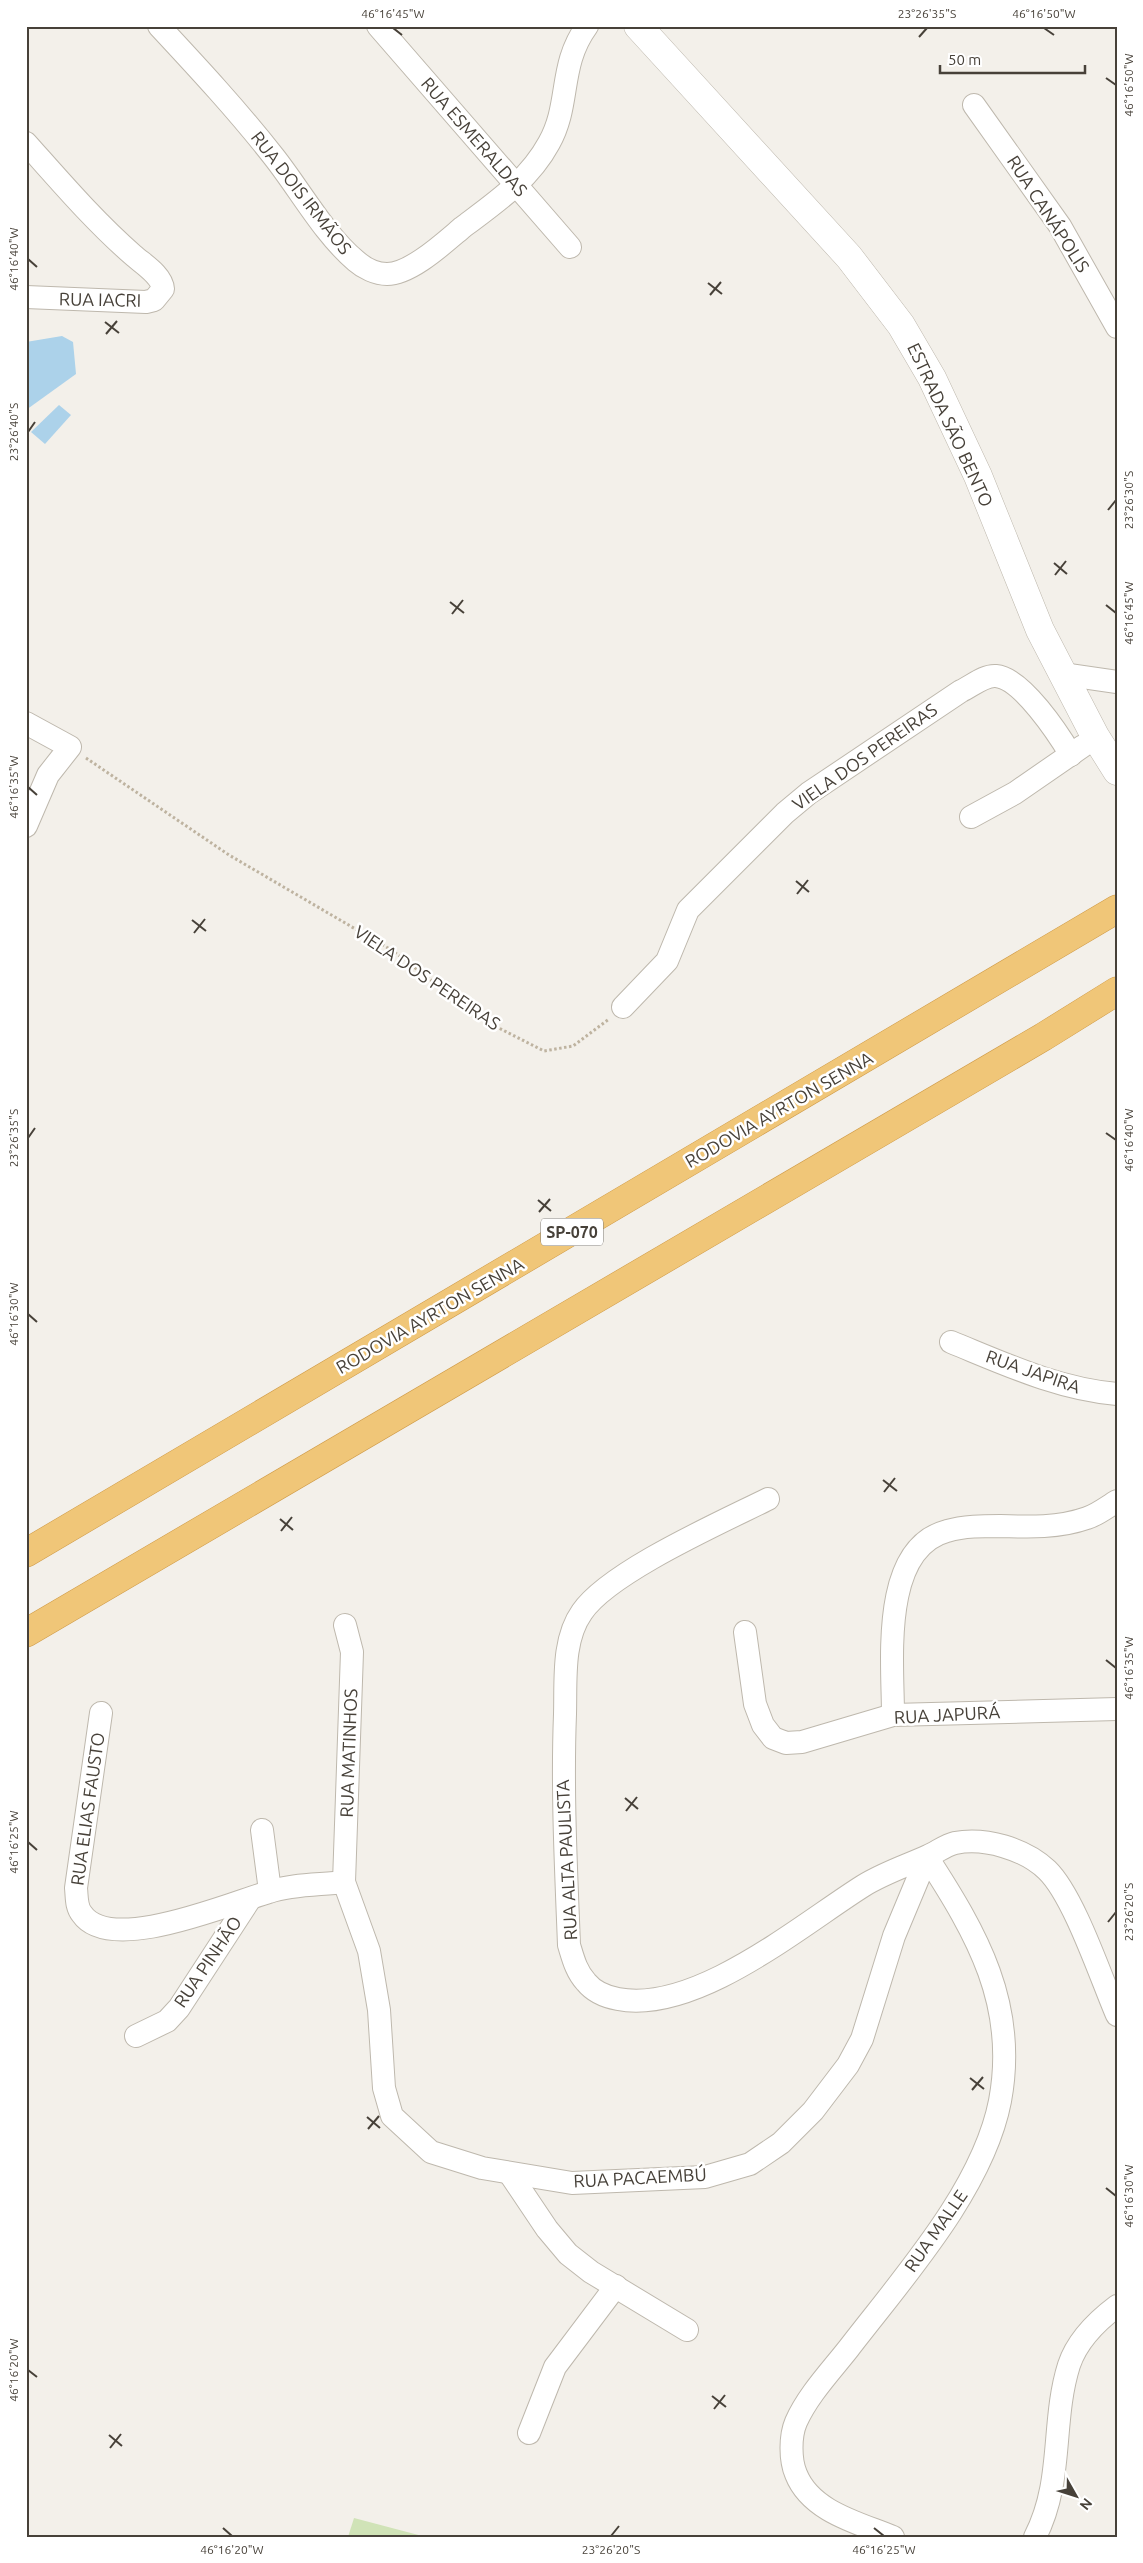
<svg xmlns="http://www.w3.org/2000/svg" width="1143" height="2563" font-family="Ubuntu,sans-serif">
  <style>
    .green { fill: #d0e3b7 }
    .water { fill: #acd2ea }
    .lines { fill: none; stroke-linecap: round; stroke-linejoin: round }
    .minor-casing { stroke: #beb8ad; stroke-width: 24 }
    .tertiary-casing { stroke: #beb8ad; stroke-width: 29 }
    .motorway-casing { stroke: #cf9b49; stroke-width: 29 }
    .path { stroke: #beb3a0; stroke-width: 3; stroke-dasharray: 2.5 2.5; stroke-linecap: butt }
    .minor { stroke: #fff; stroke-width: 22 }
    .tertiary { stroke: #fff; stroke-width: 28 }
    .motorway { stroke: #f0c678; stroke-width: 28 }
    .ticks { fill: none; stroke: #474139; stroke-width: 2 }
    .labels { text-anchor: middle; stroke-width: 5; stroke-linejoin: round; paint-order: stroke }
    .shield { fill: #fff; stroke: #7e7a74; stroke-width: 1 }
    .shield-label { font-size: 16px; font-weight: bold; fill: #474139 }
    .street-label { font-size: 18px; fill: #474139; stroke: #fff }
    .neatline { fill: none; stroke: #474139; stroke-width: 2 }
    .ticks-label { font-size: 12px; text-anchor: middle; fill: #474139 }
  </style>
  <rect width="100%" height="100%" fill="#f3f0ea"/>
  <polygon class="green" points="354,2518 426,2537 348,2537"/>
  <g class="water">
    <polygon points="62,336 73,342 76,374 26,410 26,342"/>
    <polygon points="59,405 71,415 45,444 31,432"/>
  </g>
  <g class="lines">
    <defs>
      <g id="minor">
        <path d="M159,26c40,43 79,85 115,131 26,33 50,77 82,104 8,7 20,13 31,13 24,0 58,-32 76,-47 32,-24 66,-47 86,-84 22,-39 9,-77 38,-117"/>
        <polyline points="378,26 570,247"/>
        <polyline points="974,105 1060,226 1117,327"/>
        <path d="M26,143c34,38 68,78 107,112 10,9 29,20 30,34l-9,11 -8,2 -120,-5"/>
        <polyline points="1062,674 1117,682"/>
        <polyline points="26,723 70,747 48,775 26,826"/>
        <polyline points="971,817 1015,793 1083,746"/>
        <path d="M623,1007l44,-46 21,-51 97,-97 24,-20 152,-102c11,-5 23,-16 35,-15 26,2 63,59 75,79"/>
        <path d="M951,1342c54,22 107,47 166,52"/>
        <path d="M768,1499c-46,23 -159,73 -186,113 -20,28 -16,69 -17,102 -3,77 1,154 4,231 4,13 7,26 17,37 8,10 21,15 32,17 78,15 183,-74 245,-113 21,-13 43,-20 65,-30 9,-4 18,-11 27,-13 30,-6 70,6 92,27 27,26 54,108 70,145"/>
        <polyline points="345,1625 352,1652 344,1882 369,1951 379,2010 384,2088 392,2116 431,2152 482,2168 572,2183 705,2177 750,2164 781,2143 813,2111 848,2065 862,2039 894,1936 927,1857"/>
        <polyline points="745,1632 755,1704 763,1725 773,1738 786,1743 802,1742 893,1715 1117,1709"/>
        <path d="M101,1713l-25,175c1,9 0,19 6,26 28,41 149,-11 187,-22 23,-8 51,-7 75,-10"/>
        <path d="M893,1715c0,-53 -13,-166 54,-184 17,-5 36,-5 53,-5 29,1 59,2 87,-8 10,-3 20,-11 30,-17"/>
        <polyline points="262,1830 270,1891"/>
        <polyline points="136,2036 167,2021 179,2008 250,1899"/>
        <polyline points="510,2174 547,2229 568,2254 591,2272 687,2330"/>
        <polyline points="529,2433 555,2367 616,2286"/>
        <path d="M893,2537c-34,-14 -82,-25 -97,-63 -6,-14 -6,-38 0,-52 12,-27 35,-51 53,-74 53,-69 134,-159 151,-247 18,-96 -23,-167 -73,-244"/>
        <path d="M1035,2537c29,-56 16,-115 34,-172 8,-24 28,-44 48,-59"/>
      </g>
      <polyline id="tertiary" points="638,26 849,257 901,325 932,378 978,476 1040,630 1095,736 1117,771"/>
      <g id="motorway">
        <polyline points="26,1553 1117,909"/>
        <polyline points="26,1633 1043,1037 1117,991"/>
      </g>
    </defs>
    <use href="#minor" class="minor-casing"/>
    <use href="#tertiary" class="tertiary-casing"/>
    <use href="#motorway" class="motorway-casing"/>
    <polyline class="path" points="86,758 229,855 393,951 483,1020 544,1051 573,1046 609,1019"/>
    <use href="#minor" class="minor"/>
    <use href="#tertiary" class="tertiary"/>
    <use href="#motorway" class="motorway"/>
  </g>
  <path class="ticks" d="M393,28l9,7M1044,28l10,7M919,37l8,-9M1106,78l10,7M28,259l9,8M708,283l14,11M710,295l11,-13M105,322l14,11M106,334l11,-13M28,432l7,-10M1108,510l8,-10M1054,563l13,11M1055,575l11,-14M450,602l14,11M1106,605l10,8M452,614l11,-14M28,787l9,8M796,881l13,11M797,894l11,-14M192,920l14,11M194,933l11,-14M1106,1133l10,7M28,1138l7,-10M538,1200l13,11M539,1212l11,-13M28,1314l9,8M883,1480l14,11M884,1492l11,-14M280,1519l13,11M281,1531l11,-14M1106,1660l10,8M625,1798l13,11M626,1811l11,-14M28,1842l9,8M1108,1922l8,-10M970,2078l14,11M972,2090l11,-13M367,2117l13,11M368,2129l11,-13M1106,2188l10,8M28,2370l9,7M712,2396l14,11M714,2409l11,-14M109,2435l13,11M110,2448l11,-14M223,2528l9,8M874,2528l10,8M611,2536l8,-10"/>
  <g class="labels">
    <rect class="shield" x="541" y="1218.5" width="62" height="27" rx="4"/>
    <g class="shield-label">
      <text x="572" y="1238">SP-070</text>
    </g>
    <g class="street-label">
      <text transform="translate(474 137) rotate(49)" y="6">RUA ESMERALDAS</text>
      <text transform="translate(301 193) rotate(52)" y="6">RUA DOIS IRMÃOS</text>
      <text transform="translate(1048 214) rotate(57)" y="6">RUA CANÁPOLIS</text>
      <text transform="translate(100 300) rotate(1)" y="6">RUA IACRI</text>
      <text transform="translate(950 425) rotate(65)" y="6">ESTRADA SÃO BENTO</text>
      <text transform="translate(865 757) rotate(-35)" y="6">VIELA DOS PEREIRAS</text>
      <text transform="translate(427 978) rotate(34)" y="6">VIELA DOS PEREIRAS</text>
      <text transform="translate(779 1110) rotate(-30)" y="6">RODOVIA AYRTON SENNA</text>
      <text transform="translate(430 1316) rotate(-30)" y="6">RODOVIA AYRTON SENNA</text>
      <text transform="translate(1033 1372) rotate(19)" y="6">RUA JAPIRA</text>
      <text transform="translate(947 1715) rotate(-3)" y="6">RUA JAPURÁ</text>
      <text transform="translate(349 1753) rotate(-88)" y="6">RUA MATINHOS</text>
      <text transform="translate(88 1809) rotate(-82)" y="6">RUA ELIAS FAUSTO</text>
      <text transform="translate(567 1860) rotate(-93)" y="6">RUA ALTA PAULISTA</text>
      <text transform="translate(208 1962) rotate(-56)" y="6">RUA PINHÃO</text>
      <text transform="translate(640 2178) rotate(-3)" y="6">RUA PACAEMBÚ</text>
      <text transform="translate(936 2231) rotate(-55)" y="6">RUA MALLE</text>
    </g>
  </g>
  <rect width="1143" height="2563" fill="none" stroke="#ffffff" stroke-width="55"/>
  <g transform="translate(1076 2496) rotate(129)" stroke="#ffffff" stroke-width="4" paint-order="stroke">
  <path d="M0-4L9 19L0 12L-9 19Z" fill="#474139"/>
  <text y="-8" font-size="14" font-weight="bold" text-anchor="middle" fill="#474139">N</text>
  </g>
  <path d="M940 65v8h145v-8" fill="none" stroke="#474139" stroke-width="2.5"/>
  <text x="948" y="65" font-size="15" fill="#474139" stroke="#ffffff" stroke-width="4" paint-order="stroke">50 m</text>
  <rect x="28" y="28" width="1088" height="2508" class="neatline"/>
  <g class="ticks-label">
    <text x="393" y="18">46°16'45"W</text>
    <text x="927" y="18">23°26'35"S</text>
    <text x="1044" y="18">46°16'50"W</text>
    <text transform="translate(1129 85) rotate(-90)" y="4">46°16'50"W</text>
    <text transform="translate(14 259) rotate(-90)" y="4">46°16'40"W</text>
    <text transform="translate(14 432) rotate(-90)" y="4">23°26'40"S</text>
    <text transform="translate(1129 500) rotate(-90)" y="4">23°26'30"S</text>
    <text transform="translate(1129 613) rotate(-90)" y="4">46°16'45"W</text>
    <text transform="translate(14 787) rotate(-90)" y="4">46°16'35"W</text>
    <text transform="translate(14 1138) rotate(-90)" y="4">23°26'35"S</text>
    <text transform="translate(1129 1140) rotate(-90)" y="4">46°16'40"W</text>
    <text transform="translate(14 1314) rotate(-90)" y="4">46°16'30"W</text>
    <text transform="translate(1129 1668) rotate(-90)" y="4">46°16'35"W</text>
    <text transform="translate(14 1842) rotate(-90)" y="4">46°16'25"W</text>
    <text transform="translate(1129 1912) rotate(-90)" y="4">23°26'20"S</text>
    <text transform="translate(1129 2196) rotate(-90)" y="4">46°16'30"W</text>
    <text transform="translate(14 2370) rotate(-90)" y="4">46°16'20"W</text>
    <text x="232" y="2554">46°16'20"W</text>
    <text x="611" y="2554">23°26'20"S</text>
    <text x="884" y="2554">46°16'25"W</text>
  </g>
</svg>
